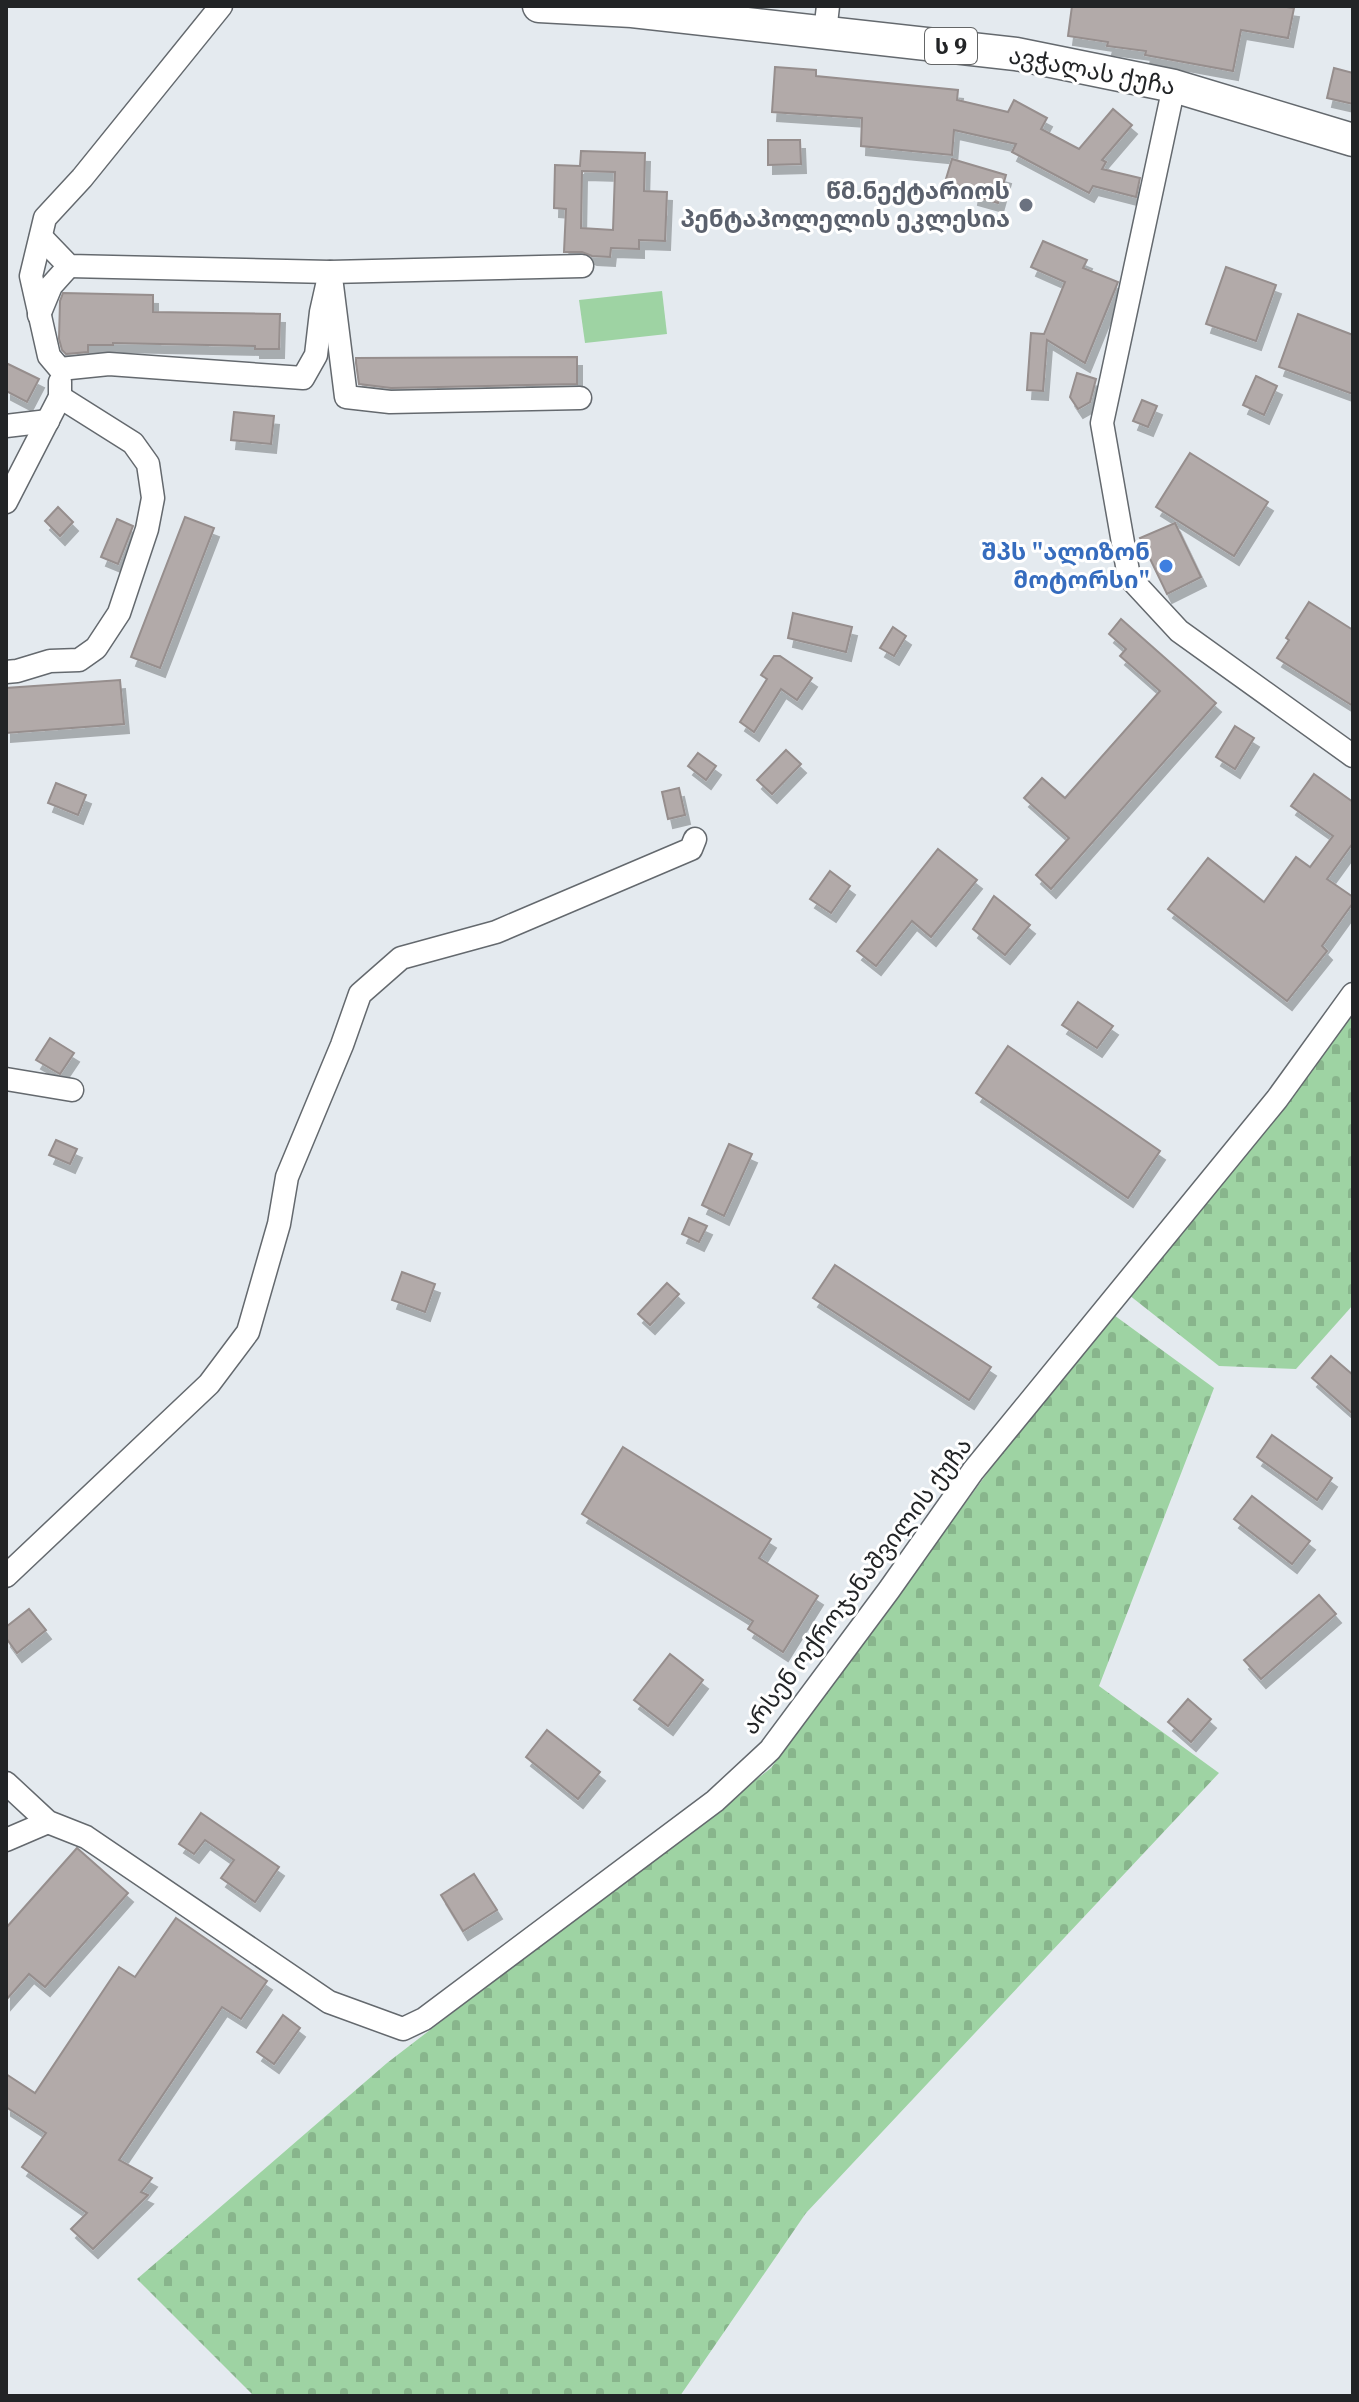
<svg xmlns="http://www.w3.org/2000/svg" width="1359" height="2402" font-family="'IBM Plex Serif','Noto Sans Georgian',serif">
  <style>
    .green { fill: #9ed3a3 }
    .cemetery { fill: url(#cemetery-stones) }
    .building { fill: #b2aaa9; stroke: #968e8d; stroke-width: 2; fill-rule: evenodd; filter: url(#shadow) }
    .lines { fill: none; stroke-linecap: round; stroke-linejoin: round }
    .minor-casing { stroke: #64696e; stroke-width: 25 }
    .highway-casing { stroke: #64696e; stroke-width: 35 }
    .minor { stroke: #fff; stroke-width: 22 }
    .highway { stroke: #fff; stroke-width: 32 }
    .worship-dot { fill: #6b7280; stroke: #fff; stroke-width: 3 }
    .shop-dot { fill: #3f7fe0; stroke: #fff; stroke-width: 3 }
    .labels { text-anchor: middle; stroke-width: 6; stroke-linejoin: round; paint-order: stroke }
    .shield { fill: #fff; stroke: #646667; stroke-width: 2 }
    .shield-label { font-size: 22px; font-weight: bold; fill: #222426 }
    .street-label { font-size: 24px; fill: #222426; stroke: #fff }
    .worship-label { font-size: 24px; font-weight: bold; fill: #5b616d; stroke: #fff; text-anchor: end }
    .shop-label { font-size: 24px; font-weight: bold; fill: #366cbe; stroke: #fff; text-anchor: end }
  </style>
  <defs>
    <pattern id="cemetery-stones" width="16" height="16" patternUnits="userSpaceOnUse" patternTransform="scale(2)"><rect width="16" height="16" fill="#9ed3a3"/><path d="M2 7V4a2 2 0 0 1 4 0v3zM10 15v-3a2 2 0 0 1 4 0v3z" fill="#88b58c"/></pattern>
    <filter id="shadow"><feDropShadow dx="5" dy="9" stdDeviation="0" flood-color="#0004"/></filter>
  </defs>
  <rect width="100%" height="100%" fill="#e4eaef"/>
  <polygon class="green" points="662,291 667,334 585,343 579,300"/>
  <g class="cemetery">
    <polygon points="1353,1013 1353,1305 1296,1369 1219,1366 1129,1295"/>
    <polygon points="1107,1310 1214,1388 1099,1686 1219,1773 806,2213 680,2396 254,2396 137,2279 387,2063 771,1768"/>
  </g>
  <g class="building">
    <polygon points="1072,6 1279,6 1294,8 1288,38 1241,30 1233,71 1145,55 1146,51 1107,46 1108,42 1068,36"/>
    <polygon points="775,67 816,70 816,76 958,90 957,100 1008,112 1014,100 1047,118 1041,129 1079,149 1113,109 1132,125 1102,160 1106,162 1102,169 1140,178 1136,197 1093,186 1089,193 1012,152 1016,144 954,130 952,155 861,146 862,118 772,112"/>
    <polygon points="1334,68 1353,73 1353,104 1327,98"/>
    <polygon points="768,140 800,140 801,164 768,165"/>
    <path d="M581,151l64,2 -1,38 23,1 -2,49 -26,-1v9l-28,-1 -1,9 -18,-1 -10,-4h-18l2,-43 -12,-1 1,-43 25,1zM582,171l33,1 -2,58 -32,-2z"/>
    <polygon points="952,159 1006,175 998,203 973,196 974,190 945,182"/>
    <polygon points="1043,241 1087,260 1083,268 1118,282 1085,363 1047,340 1043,391 1027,390 1031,333 1044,334 1065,282 1031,267"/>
    <polygon points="1226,267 1276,285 1256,341 1206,324"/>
    <polygon points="63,293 153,295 153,312 280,314 279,349 255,349 255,346 113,343 113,345 88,345 88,352 66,354 62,350 59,339 60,301"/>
    <polygon points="1298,314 1353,335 1353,394 1279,367"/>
    <polygon points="577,357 577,384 391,388 359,384 356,363 356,358"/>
    <polygon points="6,363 39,379 27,402 6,391"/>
    <polygon points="1077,373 1096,379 1090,402 1078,409 1070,397"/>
    <polygon points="1256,376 1277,386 1264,415 1243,405"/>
    <polygon points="1142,400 1157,406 1148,427 1133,421"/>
    <polygon points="234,412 274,416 271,444 231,440"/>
    <polygon points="1190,453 1268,502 1234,556 1156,507"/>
    <polygon points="58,507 73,522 60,536 45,521"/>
    <polygon points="185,517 214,528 160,668 131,657"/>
    <polygon points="117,519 133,526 118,564 101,557"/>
    <polygon points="1175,523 1201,577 1167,594 1140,538"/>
    <polygon points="1309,602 1353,630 1353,706 1277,658 1289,640 1286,638"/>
    <polygon points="793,613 852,627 846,652 788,638"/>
    <polygon points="1121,619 1216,703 1051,889 1036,875 1069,838 1024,798 1042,778 1065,798 1160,691 1120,656 1126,649 1109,634"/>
    <polygon points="893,627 906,636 894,656 880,648"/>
    <polygon points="774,656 780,656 812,678 797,700 781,689 754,732 740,722 767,679 761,675"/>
    <polygon points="120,680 124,724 6,733 6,688"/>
    <polygon points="1235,726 1254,738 1235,769 1216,757"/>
    <polygon points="786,750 801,764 772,794 757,780"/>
    <polygon points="698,753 716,766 706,780 688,766"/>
    <polygon points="1314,774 1353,802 1353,843 1327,879 1353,897 1353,903 1322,946 1327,951 1287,1001 1168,909 1208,858 1264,902 1296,857 1310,867 1333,836 1291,806"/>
    <polygon points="56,783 86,795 78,815 48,803"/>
    <polygon points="679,788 685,815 668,819 662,792"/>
    <polygon points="938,849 977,880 931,937 912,921 876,966 857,951"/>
    <polygon points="830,871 850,886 831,913 810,899"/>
    <polygon points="994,896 1030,925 1005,955 973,929"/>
    <polygon points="1078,1002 1113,1026 1097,1048 1062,1025"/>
    <polygon points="50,1038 74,1053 60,1074 36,1060"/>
    <polygon points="1008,1046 1160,1151 1128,1198 976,1093"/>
    <polygon points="56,1140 77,1149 70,1164 49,1155"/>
    <polygon points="729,1144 752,1154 724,1216 702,1205"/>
    <polygon points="689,1218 707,1226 699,1242 682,1234"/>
    <polygon points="835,1265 991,1367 969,1400 813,1298"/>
    <polygon points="402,1272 435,1284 425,1312 392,1300"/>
    <polygon points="667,1283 679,1294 650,1325 638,1314"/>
    <polygon points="1331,1356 1353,1375 1353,1414 1312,1378"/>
    <polygon points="1272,1435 1332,1478 1317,1500 1257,1457"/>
    <polygon points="623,1447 771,1539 759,1558 818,1596 783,1652 748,1629 753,1621 582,1514"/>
    <polygon points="1252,1496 1310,1541 1292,1564 1234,1519"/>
    <polygon points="1319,1595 1336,1614 1261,1679 1244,1660"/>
    <polygon points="29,1609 46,1630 17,1653 6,1638 6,1627"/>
    <polygon points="670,1654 703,1680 668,1726 634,1700"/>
    <polygon points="1188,1699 1211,1719 1191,1742 1168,1722"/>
    <polygon points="547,1730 600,1772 578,1799 526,1757"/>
    <polygon points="201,1813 279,1867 255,1902 221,1878 234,1860 205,1840 194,1854 179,1844"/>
    <polygon points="77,1848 128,1893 45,1987 29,1974 6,2000 6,1928"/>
    <polygon points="474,1874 497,1910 463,1931 441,1895"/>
    <polygon points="176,1918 267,1981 241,2019 222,2007 119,2160 152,2178 141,2192 148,2195 93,2249 71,2229 87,2213 22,2167 46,2133 6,2107 6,2074 35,2093 119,1967 135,1977"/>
    <polygon points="283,2015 300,2028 274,2064 257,2052"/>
  </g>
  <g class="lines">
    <defs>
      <g id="minor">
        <polyline points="221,6 82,178 45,218 31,276 49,356 60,369 109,364 303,378 316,355 321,312 330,272"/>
        <polyline points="825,32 828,6"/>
        <polyline points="1174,86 1102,423 1129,577 1179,631 1353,756"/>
        <polyline points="41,237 69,266 330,272 582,266"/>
        <polyline points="332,285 346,397 390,402 580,398"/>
        <polyline points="39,315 51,286 69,266"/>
        <polyline points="6,426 48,421"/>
        <polyline points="6,502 60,397 60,382"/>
        <polyline points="6,672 17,671 50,661 79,660 96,648 119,613 147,529 153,498 148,464 133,443 60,397"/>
        <polyline points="6,1079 72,1090"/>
        <polyline points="6,1576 209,1384 248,1332 279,1224 287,1177 342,1045 360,994 401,958 496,932 691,849 695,839"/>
        <polyline points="6,1783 48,1822 86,1837 329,2002 403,2029 424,2019 715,1801 770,1750 889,1590 973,1471 1277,1099 1353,994"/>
        <polyline points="6,1840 48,1822"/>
      </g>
      <polyline id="highway" points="539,6 632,11 1016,54 1174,86 1353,140"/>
    </defs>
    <use href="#minor" class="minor-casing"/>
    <use href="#highway" class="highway-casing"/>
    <use href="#minor" class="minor"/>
    <use href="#highway" class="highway"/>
  </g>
  <circle class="worship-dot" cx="1026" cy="205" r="8"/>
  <circle class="shop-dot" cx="1166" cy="566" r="8"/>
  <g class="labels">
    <rect class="shield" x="925" y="28" width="52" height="36" rx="6"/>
    <g class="shield-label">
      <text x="951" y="54">ს 9</text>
    </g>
    <g class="street-label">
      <text transform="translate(1092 71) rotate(11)" y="8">ავჭალას ქუჩა</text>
      <text transform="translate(857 1586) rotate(-53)" y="8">არსენ ოქროჯანაშვილის ქუჩა</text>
    </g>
    <g class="worship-label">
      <text x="1010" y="199">წმ.ნექტარიოს<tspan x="1010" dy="28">პენტაპოლელის ეკლესია</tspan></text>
    </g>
    <g class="shop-label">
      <text x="1150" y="560">შპს "ალიზონ<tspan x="1150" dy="28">მოტორსი"</tspan></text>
    </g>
  </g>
  <rect width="1359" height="2402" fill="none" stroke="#222426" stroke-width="16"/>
</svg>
